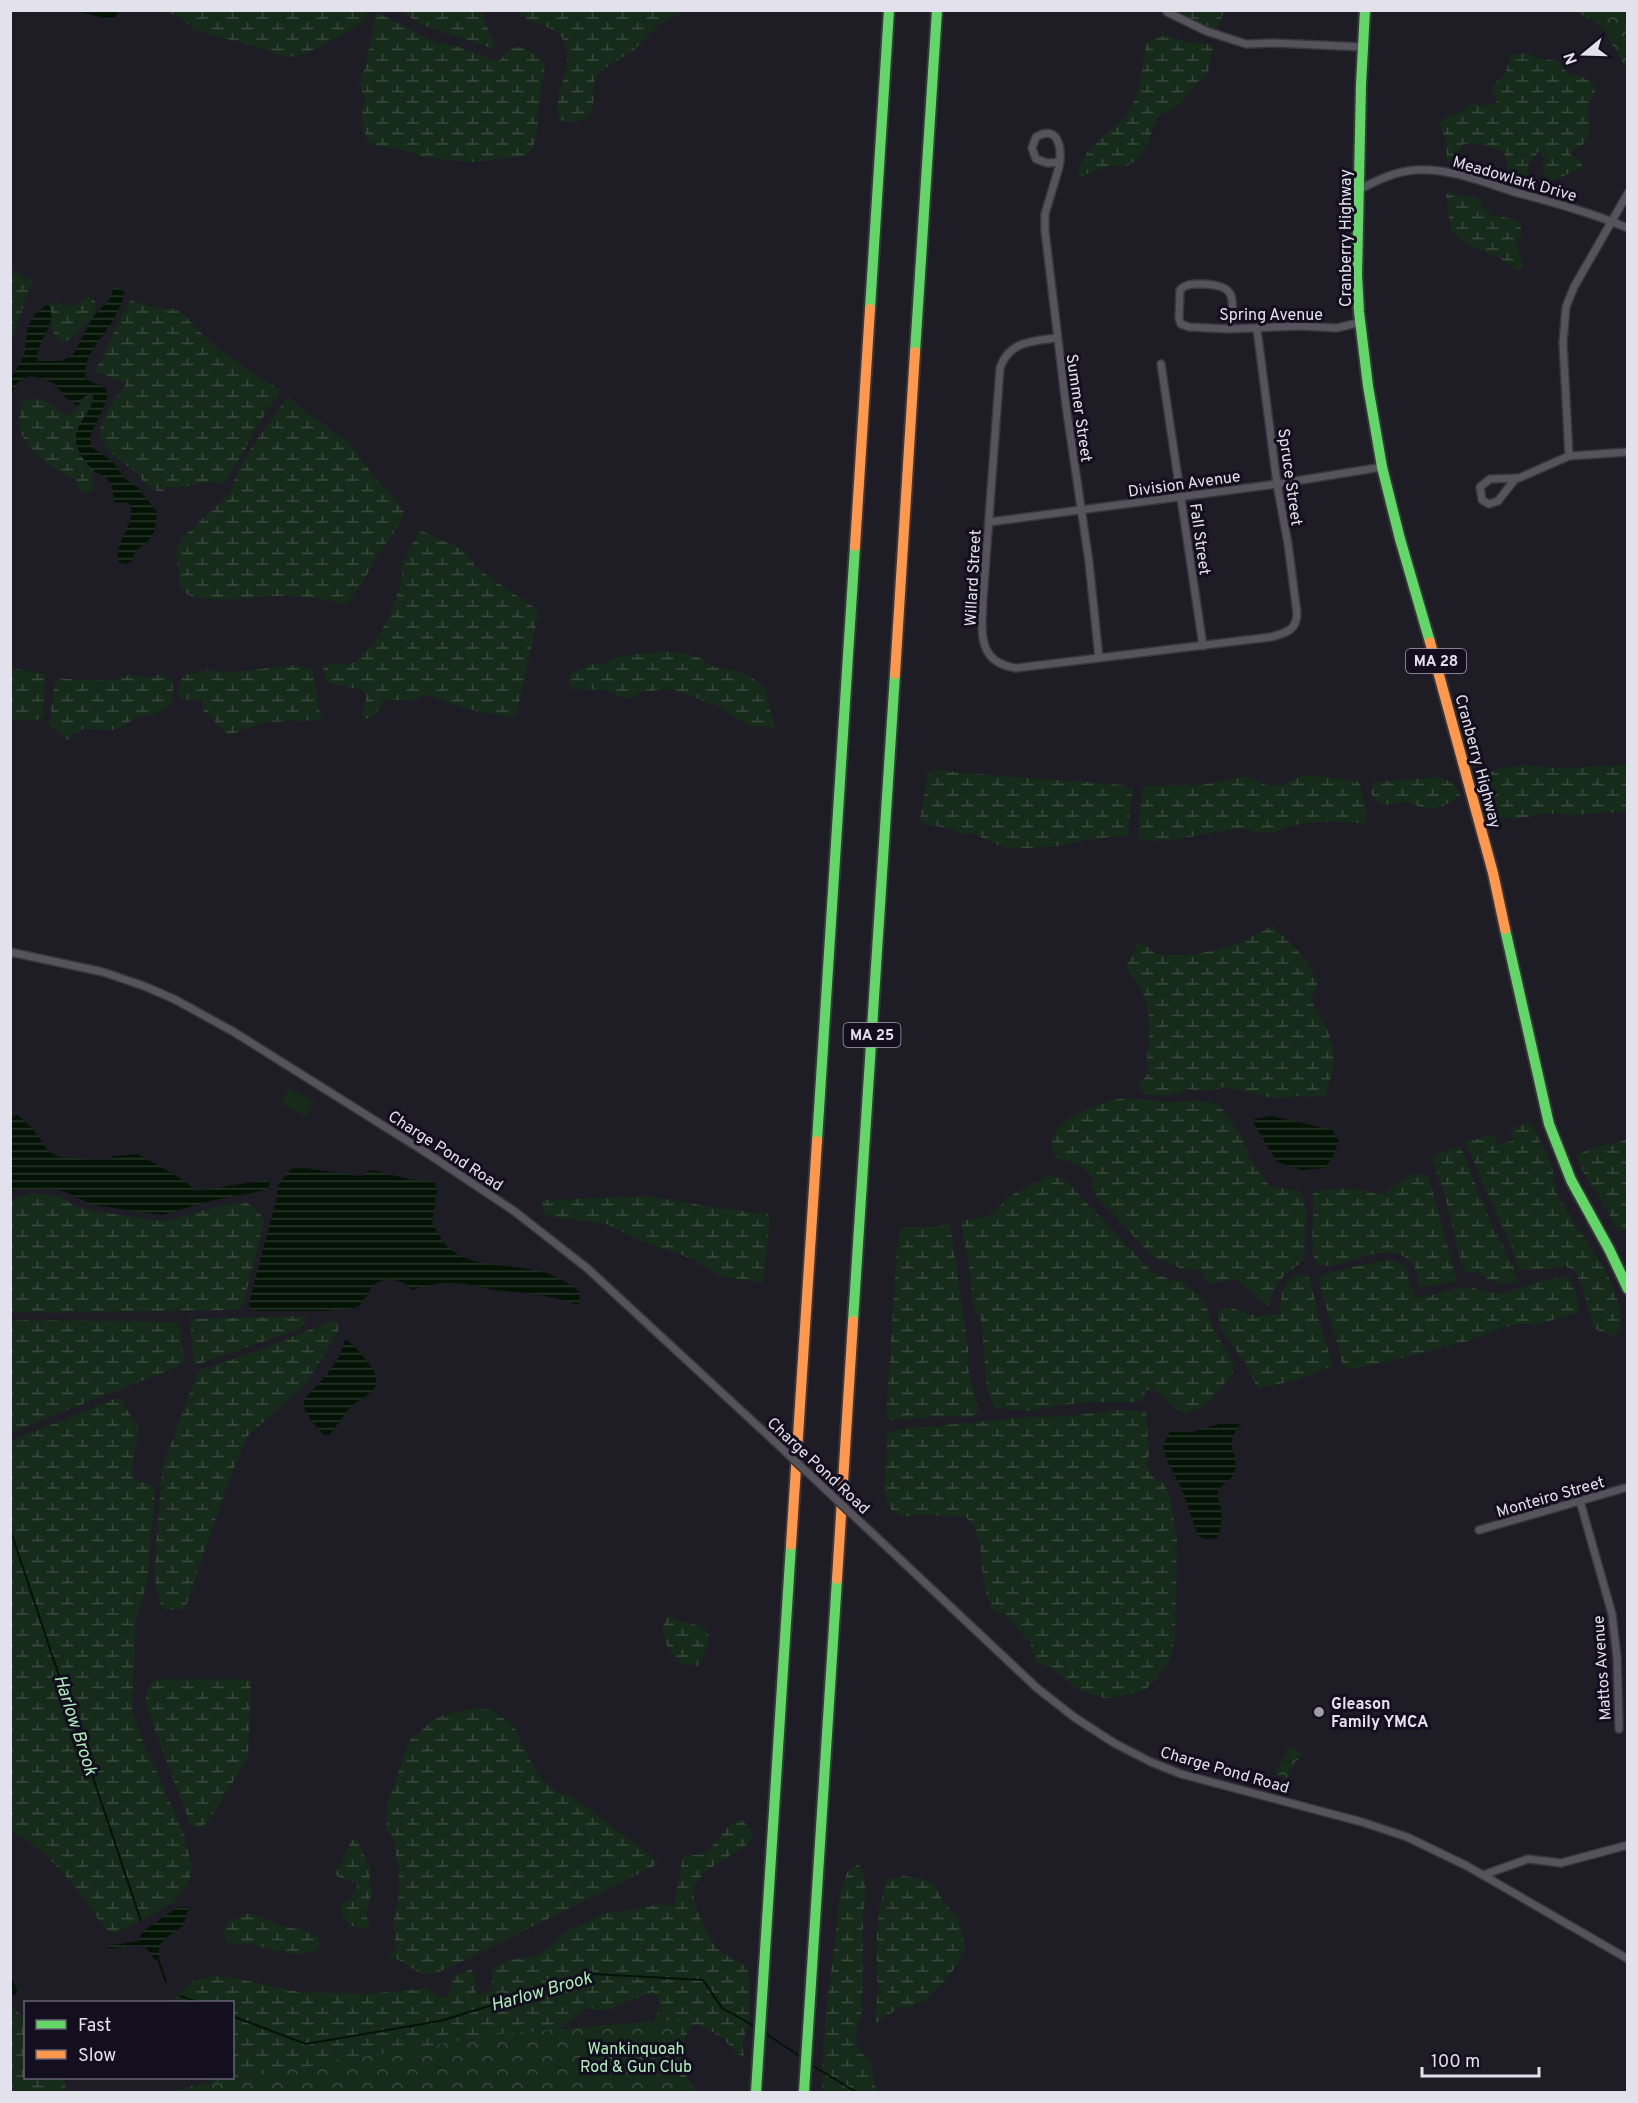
<svg xmlns="http://www.w3.org/2000/svg" width="1638" height="2103" font-family="Overpass,sans-serif">
  <style>
    .wetland { fill: url(#wetland-marsh) }
    .park { fill: url(#park-crowns) }
    .garden { fill: #172b1b }
    .water { fill: url(#water-rules) }
    .lines { fill: none; stroke-linecap: round; stroke-linejoin: round }
    .stream { stroke: #031405; stroke-width: 2 }
    .canal { stroke: #031405; stroke-width: 8 }
    .street-casing { stroke: #38363d; stroke-width: 10 }
    .fast-casing { stroke: #38363d; stroke-width: 14 }
    .slow-casing { stroke: #38363d; stroke-width: 14 }
    .street { stroke: #55535b; stroke-width: 7 }
    .fast { stroke: #63d668; stroke-width: 10 }
    .slow { stroke: #ff974d; stroke-width: 10 }
    .street-bridge-casing { stroke: #38363d; stroke-width: 10; stroke-linecap: butt }
    .street-bridge { stroke: #55535b; stroke-width: 7 }
    .poi-dot { fill: #9e9ca6; stroke: #130f1f; stroke-width: 2 }
    .labels { text-anchor: middle; stroke-width: 6; stroke-linejoin: round; paint-order: stroke }
    .shield { fill: #130f1f; stroke: #a5a2ae; stroke-width: 1.5 }
    .shield-label { font-size: 15px; font-weight: bold; fill: #e3e1ec }
    .street-label { font-size: 16px; fill: #e3e1ec; stroke: #130f1f }
    .poi-label { font-size: 16px; font-weight: bold; fill: #e3e1ec; stroke: #130f1f; text-anchor: start }
    .park-label { font-size: 16px; fill: #b0efb9; stroke: #130f1f }
    .water-label { font-size: 18px; font-style: italic; fill: #afeeb8; stroke: #130f1f }
  </style>
  <defs>
    <pattern id="wetland-marsh" width="20" height="14" patternUnits="userSpaceOnUse" patternTransform="scale(1.5)"><rect width="20" height="14" fill="#172b1b"/><path d="M1 5h8M5 5V1M11 12h8M15 12V8" fill="none" stroke="#39493c"/></pattern>
    <pattern id="park-crowns" width="20" height="18" patternUnits="userSpaceOnUse" patternTransform="scale(1.5)"><rect width="20" height="18" fill="#172b1b"/><path d="M2 6a3 3 0 1 1 6 0M12 15a3 3 0 1 1 6 0" fill="none" stroke="#39493c"/></pattern>
    <pattern id="water-rules" width="6" height="5" patternUnits="userSpaceOnUse" patternTransform="scale(1.5)"><rect width="6" height="5" fill="#031405"/><path d="M0 2.5h6" fill="none" stroke="#28362a"/></pattern>
  </defs>
  <rect width="100%" height="100%" fill="#1e1c24"/>
  <g class="wetland">
    <polygon points="163,11 367,10 367,11 364,20 353,29 307,53 287,58 262,48 197,31 177,16"/>
    <polygon points="399,11 483,11 483,18 497,50 423,25"/>
    <path d="M518,11v-1l165,1 -23,13 -26,26 -35,22 -5,10 -1,27 -9,11 -12,3 -13,-3c-8,-25 17,-53 5,-79 -9,-18 -35,-14 -46,-30z"/>
    <polygon points="1179,11 1224,11 1216,33 1176,15"/>
    <polygon points="1574,11 1627,11 1603,26"/>
    <path d="M376,12l59,30 24,5 37,14 5,-1c13,-24 31,-10 44,4 -1,13 -5,26 -6,39 -2,19 0,35 -10,52l-51,7 -22,-1 -35,-4 -15,-7 -35,-5 -9,-17v-20l3,-9 -6,-16 5,-13 9,-39 1,-17z"/>
    <path d="M1165,35l22,7 24,3 2,3 -5,24 -23,24 -5,8 -21,12 -5,9 -7,22 -12,14 -8,5h-18l-31,11c3,-32 34,-42 50,-65 13,-20 14,-45 18,-68l2,-3z"/>
    <path d="M1526,53l16,6 16,2c3,3 5,8 9,11 7,5 18,4 26,10 8,8 -4,17 -5,25 -2,18 9,19 -6,39l-8,3 -4,5 10,6 2,6 -4,4 -27,11c-10,-6 -8,-18 -8,-28l-5,-1 -9,11 -4,21c-20,1 -15,-16 -21,-31 -13,-7 -25,-11 -41,-9l-9,17 -4,2 -3,-4 -1,-19 -7,-17 8,-7 15,-5 8,-7 4,-1 9,4 14,-4 -6,-16 15,-15 5,-18z"/>
    <path d="M1449,192c12,6 21,3 32,7 3,23 21,14 37,22l4,10 -6,16 7,15 -2,7 -6,1 -18,-14 -28,-10 -18,-15 -5,-36z"/>
    <polygon points="11,270 32,280 11,343"/>
    <path d="M88,296l6,3 2,5 -3,13 -23,22 -8,4 -3,-1c-10,-11 -4,-26 -11,-38l10,-2 13,5z"/>
    <path d="M134,300l21,8 23,1 35,36 45,32 23,13 -29,44 -9,20 -21,31 -9,-4 -36,7 -10,-1 -4,4c-18,0 -17,-9 -29,-20 -9,-8 -26,-18 -31,-28 -10,-20 13,-44 23,-59l-23,-10h-5l-2,-4 29,-61 5,-8z"/>
    <path d="M92,393l1,10 -13,20 6,38 8,9 -3,8 3,11 -8,4 -7,-2 -4,-12c-16,-5 -45,-26 -52,-42 -5,-11 -4,-23 -3,-34l10,-5c7,0 13,2 19,5 8,3 13,18 23,9 10,-7 7,-13 20,-19z"/>
    <path d="M288,396l14,13 47,34 24,32 29,33 2,4c-4,16 -16,27 -25,41 -12,20 -17,35 -34,52 -22,-7 -47,-10 -70,-9 -19,0 -86,12 -95,-9l-4,-35 6,-14 48,-45c9,-34 38,-68 58,-97z"/>
    <path d="M420,530l43,20 14,18 62,43 -23,106c-24,-1 -69,-12 -89,-23l-12,6h-30l-11,16 -10,4 -2,-1 4,-21 -1,-6 -3,-2 -37,-8 -2,-17 23,-1 9,-2 22,-23 13,-25 10,-27 2,-13 -2,-7z"/>
    <polygon points="667,651 689,654 702,659 711,666 738,671 759,682 766,690 771,715 776,727 748,726 719,707 678,691 667,689 641,692 630,698 624,699 606,690 581,689 572,691 569,685 570,674 590,664 604,664 618,656"/>
    <polygon points="296,665 308,668 313,672 321,720 265,722 227,736 211,717 204,712 203,704 201,700 181,699 178,692 182,676 209,669 225,673"/>
    <polygon points="11,668 45,674 43,719 22,721 11,719"/>
    <polygon points="159,674 173,681 172,703 162,711 136,718 116,730 83,729 75,733 67,740 48,723 50,719 55,681 59,678 78,680 113,680 129,675 152,678"/>
    <path d="M1522,765l41,3 64,-3v48l-9,-1 -47,3 -26,-2 -24,5h-23l-9,-9 -12,-23c8,-17 28,-19 45,-21z"/>
    <path d="M935,769c63,9 126,10 188,16l9,4 -4,47 -31,2 -39,8 -45,3 -21,-6 -17,-9h-13l-16,-6 -21,-4 -5,-4 8,-47z"/>
    <path d="M1304,775c7,0 51,5 55,7l8,31 -2,11c-24,-3 -49,-4 -73,2 -7,1 -15,6 -22,7 -11,1 -22,-5 -32,-4 -34,3 -66,16 -100,10l4,-51 2,-2 58,-1 44,-9c7,1 11,5 17,8 17,6 26,-4 41,-9z"/>
    <path d="M1439,777c10,3 18,8 21,18 -7,8 -23,15 -34,13 -7,-1 -15,-6 -23,-6 -16,1 -21,9 -32,-9l3,-10 4,-1z"/>
    <path d="M1272,926c13,9 43,41 45,57 0,6 -4,12 -6,18 12,20 26,41 22,66 -1,9 -5,18 -7,28l-5,2 -21,-1 -24,3 -51,-12 -17,4 -21,-2c-10,9 -32,7 -46,4l-3,-8 11,-12c-4,-13 0,-23 0,-37 1,-33 -3,-43 -24,-68l13,-25h3l19,12h31l25,-5 26,-8z"/>
    <path d="M1123,1098l42,4 39,-1 16,5 22,32 8,20 18,26 2,3 32,4 5,23 -3,46c-12,10 -24,16 -31,32 -3,5 -2,9 -6,14l-32,-28c-11,3 -19,8 -30,3l-4,-9 -4,-2 -17,-2 -27,-11 -59,-63 -2,-7 2,-7c-12,-18 -22,-15 -40,-24 -14,-37 43,-52 69,-58z"/>
    <path d="M1530,1122c7,15 17,30 22,46 2,7 2,15 4,23 18,42 72,90 64,140l-5,5 -21,-7 -12,-43 -8,-16 -9,-4 -14,3 -27,1 -5,-1 -8,-23 -46,-104 29,-8 4,10 15,-3 -2,-13z"/>
    <polygon points="1627,1134 1627,1228 1619,1231 1584,1173 1576,1155 1596,1147 1624,1140"/>
    <polygon points="1460,1146 1494,1230 1513,1265 1517,1282 1498,1284 1475,1272 1465,1272 1461,1263 1444,1191 1432,1159 1436,1154"/>
    <path d="M1413,1174l15,1 29,106 -33,6 -5,-1c-1,-16 -6,-28 -21,-32 -29,-8 -61,19 -82,10 -8,-21 0,-46 -4,-69l4,-4c22,-2 41,-5 62,4 13,-4 22,-16 35,-21z"/>
    <polygon points="1049,1175 1064,1179 1152,1272 1171,1280 1182,1281 1199,1296 1206,1304 1212,1326 1235,1366 1232,1375 1214,1395 1211,1401 1199,1409 1185,1413 1175,1408 1152,1388 1145,1391 1144,1399 1140,1402 1086,1402 1041,1408 1030,1411 995,1408 987,1390 982,1325 980,1317 974,1309 968,1259 964,1244 961,1221 990,1216 1010,1196"/>
    <polygon points="33,1193 59,1196 73,1205 88,1210 159,1221 172,1220 218,1206 246,1202 260,1213 264,1222 243,1305 240,1309 233,1310 11,1313 11,1200"/>
    <polygon points="648,1196 718,1208 768,1214 770,1221 763,1284 748,1280 721,1277 693,1259 641,1241 607,1224 553,1217 544,1213 542,1209 543,1200"/>
    <polygon points="950,1223 968,1348 968,1369 979,1411 976,1415 969,1417 946,1416 891,1420 886,1418 897,1248 900,1229 902,1227 938,1227"/>
    <path d="M1390,1260c26,4 14,29 29,38l40,-10h14l15,4 15,1 40,-12 25,-5 7,14 4,20 -2,3 -39,11h-20l-17,4 -33,13 -83,21 -34,7 -6,-2 -4,-6 -1,-8 -22,-74 2,-3c24,-8 46,-12 70,-16z"/>
    <path d="M1302,1274l6,2 8,27v8l17,55 -38,14 -37,9 -14,-28 -22,-30 -5,-20 11,-4 28,9 24,-2c3,-22 -2,-32 22,-40z"/>
    <polygon points="307,1316 304,1325 299,1329 196,1365 194,1363 190,1319"/>
    <polygon points="27,1320 179,1322 184,1362 175,1368 11,1432 11,1321"/>
    <polygon points="335,1321 338,1325 338,1332 307,1382 247,1437 224,1494 186,1606 182,1610 162,1609 154,1577 162,1468 198,1371 262,1349 328,1322"/>
    <path d="M114,1399h6l19,29 -7,40 1,12 18,5 4,6 -8,93 -11,35 -4,90 7,23 44,100 9,34 -2,13 -6,11 -8,10 -12,8 -48,25h-5l-6,-5c-27,-36 -53,-78 -95,-96l1,-391z"/>
    <path d="M1118,1410l28,1 3,43 -2,11 6,12 12,8 6,16 6,38 -2,100 -6,23 -11,14 -13,14 -27,7 -14,1 -27,-9 -25,-20 -17,-7 -5,-20 -13,-13 -11,-15 -10,-1c-21,-22 -7,-80 -31,-96 -16,-1 -32,-2 -47,-2 -6,0 -13,3 -19,0 -21,-7 -14,-48 -12,-64 0,-7 -2,-13 0,-19l15,-3 129,-12 39,-1z"/>
    <path d="M668,1614l9,6 23,6 8,5c2,12 -4,26 -10,35l-17,-3 -13,-14 -6,-21z"/>
    <path d="M159,1679h90l2,5 -3,73 -34,56 -12,15h-6l-6,-4 -44,-118c0,-13 -1,-23 13,-27z"/>
    <path d="M470,1709h20l23,16 18,37 12,19 17,12 10,2 76,57 12,12 -203,101c-9,3 -20,10 -29,9 -15,-1 -20,-16 -37,-16l-1,-4 8,-4 -3,-25 6,-31v-21l-6,-34 -7,-10 1,-24 22,-64 28,-24z"/>
    <path d="M740,1819c5,3 14,13 12,19 -4,12 -53,29 -58,50 -3,14 12,45 20,56 9,13 22,14 33,23l2,6v51l-7,19 2,13 -8,-2c-10,-16 -22,-22 -39,-30l-6,2c-15,27 -12,41 5,66h-30c-3,-12 -15,-50 -14,-61 0,-14 16,-27 0,-39l-45,18c-14,2 -18,-8 -30,6l-113,76 -250,-9 -4,-5h22v-76h-62l23,-21 19,-5 22,2 65,14 69,2 57,-6 16,9 7,-1 6,-20 17,-7 4,7 1,18 9,-1 6,-4 2,-19 2,-4 16,-6 27,-5 14,-10 11,-12 30,-14 12,-6 27,-3 24,-6 18,2 9,-50 14,-1 10,-3 22,-26z"/>
    <path d="M355,1839c9,7 7,20 15,27v19l2,7 -6,20 3,15c-17,3 -18,-1 -29,-14l1,-9 9,-3 7,-14 -1,-4 -16,-5 -5,-4 17,-34z"/>
    <path d="M858,1864c10,13 9,35 5,50l-1,96 -7,30 6,13 7,5 3,4 5,30h-54c0,-48 5,-94 12,-142 4,-25 2,-54 13,-77 3,-5 6,-6 11,-9z"/>
    <path d="M903,1876l21,3 13,9 6,14 16,17 6,31 -8,15 -14,18 -21,20 -25,6 -21,14c-2,-13 3,-25 2,-37 -2,-39 -3,-71 9,-107z"/>
    <path d="M246,1914c10,0 14,4 22,7 17,7 35,7 51,17v8l-6,6 -15,3 -51,-11 -21,-1 -2,-12 4,-9z"/>
    <polygon points="10,2004 25,2019 26,2078 63,2078 67,2092 11,2092"/>
  </g>
  <g class="park">
    <polygon points="1606,11 1627,11 1627,69 1599,23"/>
    <polygon points="1290,1746 1302,1753 1286,1779 1275,1773"/>
    <polygon points="682,2019 679,2092 175,2092 186,2087 499,2034"/>
  </g>
  <polygon class="garden" points="289,1088 314,1101 306,1117 281,1104"/>
  <g class="water">
    <polygon points="76,11 120,11 112,20"/>
    <path d="M114,288h4l7,5c-3,9 -7,18 -12,27 -10,18 -32,37 -27,59l19,9 3,6 -3,10 -14,30 -1,8 3,6 20,14 11,16 14,10 19,24c-1,10 -1,20 -8,28 -9,9 -13,7 -17,21l-6,3 -7,-2c-7,-21 22,-41 9,-60l-13,1c-3,-8 0,-15 -6,-22 -4,-5 -10,-7 -15,-10 -8,-7 -18,-20 -18,-32 -1,-17 20,-29 17,-46l-12,6 -3,7 -12,-8 -11,-14 -11,-5 -14,-3 -12,6 -8,14c0,-25 4,-20 13,-39 3,-6 2,-13 3,-19 1,-15 9,-26 22,-34 12,21 -13,36 -11,57h24l12,-6 20,-38 16,-17z"/>
    <polygon points="17,1114 32,1128 49,1152 60,1157 106,1160 114,1156 138,1154 175,1175 198,1191 266,1180 270,1184 266,1190 210,1201 162,1215 93,1205 68,1193 55,1189 16,1190 11,1192 11,1118"/>
    <polygon points="1272,1116 1332,1130 1339,1141 1333,1156 1325,1168 1302,1170 1277,1162 1254,1124 1254,1119"/>
    <path d="M304,1168l55,8 5,-1 4,-4 5,-1 39,10 22,1 3,9 -5,32c3,7 7,14 11,20 24,27 60,21 91,28 18,3 32,11 45,22l1,10 -3,3c-27,-11 -54,-12 -82,-15 -14,-2 -28,-7 -42,-7 -14,-1 -27,3 -41,7l-8,-7 -15,-5 -15,6 -14,21 -5,3 -29,3h-69l-7,-2 -1,-6 27,-102 3,-18 12,-14z"/>
    <path d="M345,1338c10,9 39,36 30,49 -4,7 -15,12 -22,18 -9,9 -15,20 -24,30h-5c-8,-10 -23,-23 -20,-36 17,-18 36,-35 41,-61z"/>
    <path d="M1219,1424h22c-20,22 0,30 -7,50 -3,7 -13,10 -16,17 -2,6 3,13 3,19 1,9 0,20 -4,28l-11,1 -8,-3 -15,-44 -17,-34 -3,-13 7,-13h22z"/>
    <path d="M178,1907h10l-4,18 -17,12 -8,8v14l-3,1c-4,-3 -6,-8 -10,-12 -9,-8 -28,3 -39,0l1,-2 30,-5 4,-9z"/>
  </g>
  <g class="lines">
    <g class="stream">
      <polyline points="10,1529 141,1921"/>
      <polyline points="158,1959 166,1982"/>
      <polyline points="181,1996 197,2002"/>
      <polyline points="232,2016 306,2044 440,2021 594,1974 703,1980 722,2008 756,2027"/>
      <polyline points="763,2032 801,2057"/>
      <polyline points="810,2064 856,2092"/>
    </g>
    <polyline class="canal" points="10,1984 13,1991"/>
    <defs>
      <g id="street">
        <polyline points="1167,12 1206,31 1246,44 1275,43 1363,47"/>
        <path d="M1060,162l-13,1 -11,-4 -4,-11 4,-11c24,-14 26,14 23,30l-14,47v17l21,175 23,156 10,96"/>
        <path d="M1360,189c18,-9 36,-18 56,-19 35,-2 69,13 102,23 37,10 74,20 110,35"/>
        <path d="M1230,329c3,-30 9,-44 -28,-45 -8,0 -15,-1 -22,6l-1,29 2,5 8,3 41,2 71,-3 36,2 24,-6"/>
        <path d="M1057,338c-24,3 -48,3 -57,30l-17,231c-1,32 -7,63 33,69l255,-31c15,-4 26,-7 26,-24l-9,-69 -11,-60 -20,-155"/>
        <polyline points="1161,364 1203,646"/>
        <polyline points="1569,456 1563,343 1566,307 1574,287 1628,193"/>
        <polyline points="1516,478 1498,501 1489,504 1482,500 1480,487 1490,479 1519,478 1569,456 1628,452"/>
        <polyline points="989,522 1277,484 1382,467"/>
        <polyline points="10,952 103,972 144,986 174,999 234,1032 430,1155 514,1211 587,1268 773,1440"/>
        <polyline points="1580,1501 1612,1614 1617,1657 1619,1729"/>
        <polyline points="1479,1530 1628,1487"/>
        <polyline points="870,1531 1037,1688 1074,1717 1114,1743 1151,1762 1181,1774 1362,1822 1407,1837 1467,1866 1628,1959"/>
        <polyline points="1483,1875 1528,1859 1561,1863 1628,1845"/>
      </g>
      <g id="fast">
        <polyline points="1365,10 1361,85 1357,275 1359,312 1368,386 1382,467 1400,539 1430,642"/>
        <polyline points="870,309 889,10"/>
        <polyline points="915,352 937,10"/>
        <polyline points="1505,929 1549,1124 1571,1180 1609,1249 1628,1289"/>
        <polyline points="817,1141 855,546"/>
        <polyline points="853,1321 895,674"/>
        <polyline points="756,2092 791,1545"/>
        <polyline points="804,2092 837,1579"/>
      </g>
      <g id="slow">
        <polyline points="855,546 870,309"/>
        <polyline points="1430,642 1493,873 1505,929"/>
        <polyline points="895,674 915,352"/>
        <polyline points="791,1545 817,1141"/>
        <polyline points="837,1579 853,1321"/>
      </g>
    </defs>
    <use href="#street" class="street-casing"/>
    <use href="#fast" class="fast-casing"/>
    <use href="#slow" class="slow-casing"/>
    <use href="#street" class="street"/>
    <use href="#fast" class="fast"/>
    <use href="#slow" class="slow"/>
    <defs>
      <polyline id="street-bridge" points="773,1440 870,1531"/>
    </defs>
    <use href="#street-bridge" class="street-bridge-casing"/>
    <use href="#street-bridge" class="street-bridge"/>
  </g>
  <circle class="poi-dot" cx="1319" cy="1712" r="6"/>
  <g class="labels">
    <g class="shield">
      <rect x="1406" y="649" width="60" height="24" rx="4.5"/>
      <rect x="843.5" y="1023" width="57" height="24" rx="4.5"/>
    </g>
    <g class="shield-label">
      <text x="1436" y="666">MA 28</text>
      <text x="872" y="1040">MA 25</text>
    </g>
    <g class="street-label">
      <text transform="translate(1515 178) rotate(16)" y="6">Meadowlark Drive</text>
      <text transform="translate(1345 238) rotate(-90)" y="6">Cranberry Highway</text>
      <text x="1271" y="320">Spring Avenue</text>
      <text transform="translate(1080 408) rotate(82)" y="6">Summer Street</text>
      <text transform="translate(1291 477) rotate(82)" y="6">Spruce Street</text>
      <text transform="translate(1184 483) rotate(-8)" y="6">Division Avenue</text>
      <text transform="translate(1201 539) rotate(82)" y="6">Fall Street</text>
      <text transform="translate(972 578) rotate(-87)" y="6">Willard Street</text>
      <text transform="translate(1479 761) rotate(75)" y="6">Cranberry Highway</text>
      <text transform="translate(446 1150) rotate(33)" y="6">Charge Pond Road</text>
      <text transform="translate(819 1465) rotate(43)" y="6">Charge Pond Road</text>
      <text transform="translate(1550 1496) rotate(-16)" y="6">Monteiro Street</text>
      <text transform="translate(1601 1668) rotate(-94)" y="6">Mattos Avenue</text>
      <text transform="translate(1225 1769) rotate(16)" y="6">Charge Pond Road</text>
    </g>
    <g class="poi-label">
      <text x="1331" y="1709">Gleason<tspan x="1331" dy="18">Family YMCA</tspan></text>
    </g>
    <g class="park-label">
      <text x="636" y="2054">Wankinquoah<tspan x="636" dy="18">Rod &amp; Gun Club</tspan></text>
    </g>
    <g class="water-label">
      <text transform="translate(76 1725) rotate(72)" y="6">Harlow Brook</text>
      <text transform="translate(541 1991) rotate(-16)" y="6">Harlow Brook</text>
    </g>
  </g>
  <rect width="1638" height="2103" fill="none" stroke="#e3e1ec" stroke-width="24"/>
  <rect x="24" y="2001" width="210" height="78" fill="#130f1f" stroke="#666371" stroke-width="1.5"/>
  <rect x="36" y="2020" width="30" height="9" fill="#63d668" stroke="#666371" stroke-width="1.5"/>
  <text x="78" y="2031" font-size="18" fill="#e3e1ec">Fast</text>
  <rect x="36" y="2050" width="30" height="9" fill="#ff974d" stroke="#666371" stroke-width="1.5"/>
  <text x="78" y="2061" font-size="18" fill="#e3e1ec">Slow</text>
  <g transform="translate(1584 54) rotate(251)" stroke="#130f1f" stroke-width="4.5" paint-order="stroke">
  <path d="M0-4.5L10 22L0 15L-10 22Z" fill="#e3e1ec"/>
  <text y="-9" font-size="16" font-weight="bold" text-anchor="middle" fill="#e3e1ec">N</text>
  </g>
  <path d="M1422 2067v9h117v-9" fill="none" stroke="#e3e1ec" stroke-width="3"/>
  <text x="1431" y="2067" font-size="18" fill="#e3e1ec" stroke="#130f1f" stroke-width="4.5" paint-order="stroke">100 m</text>
</svg>
